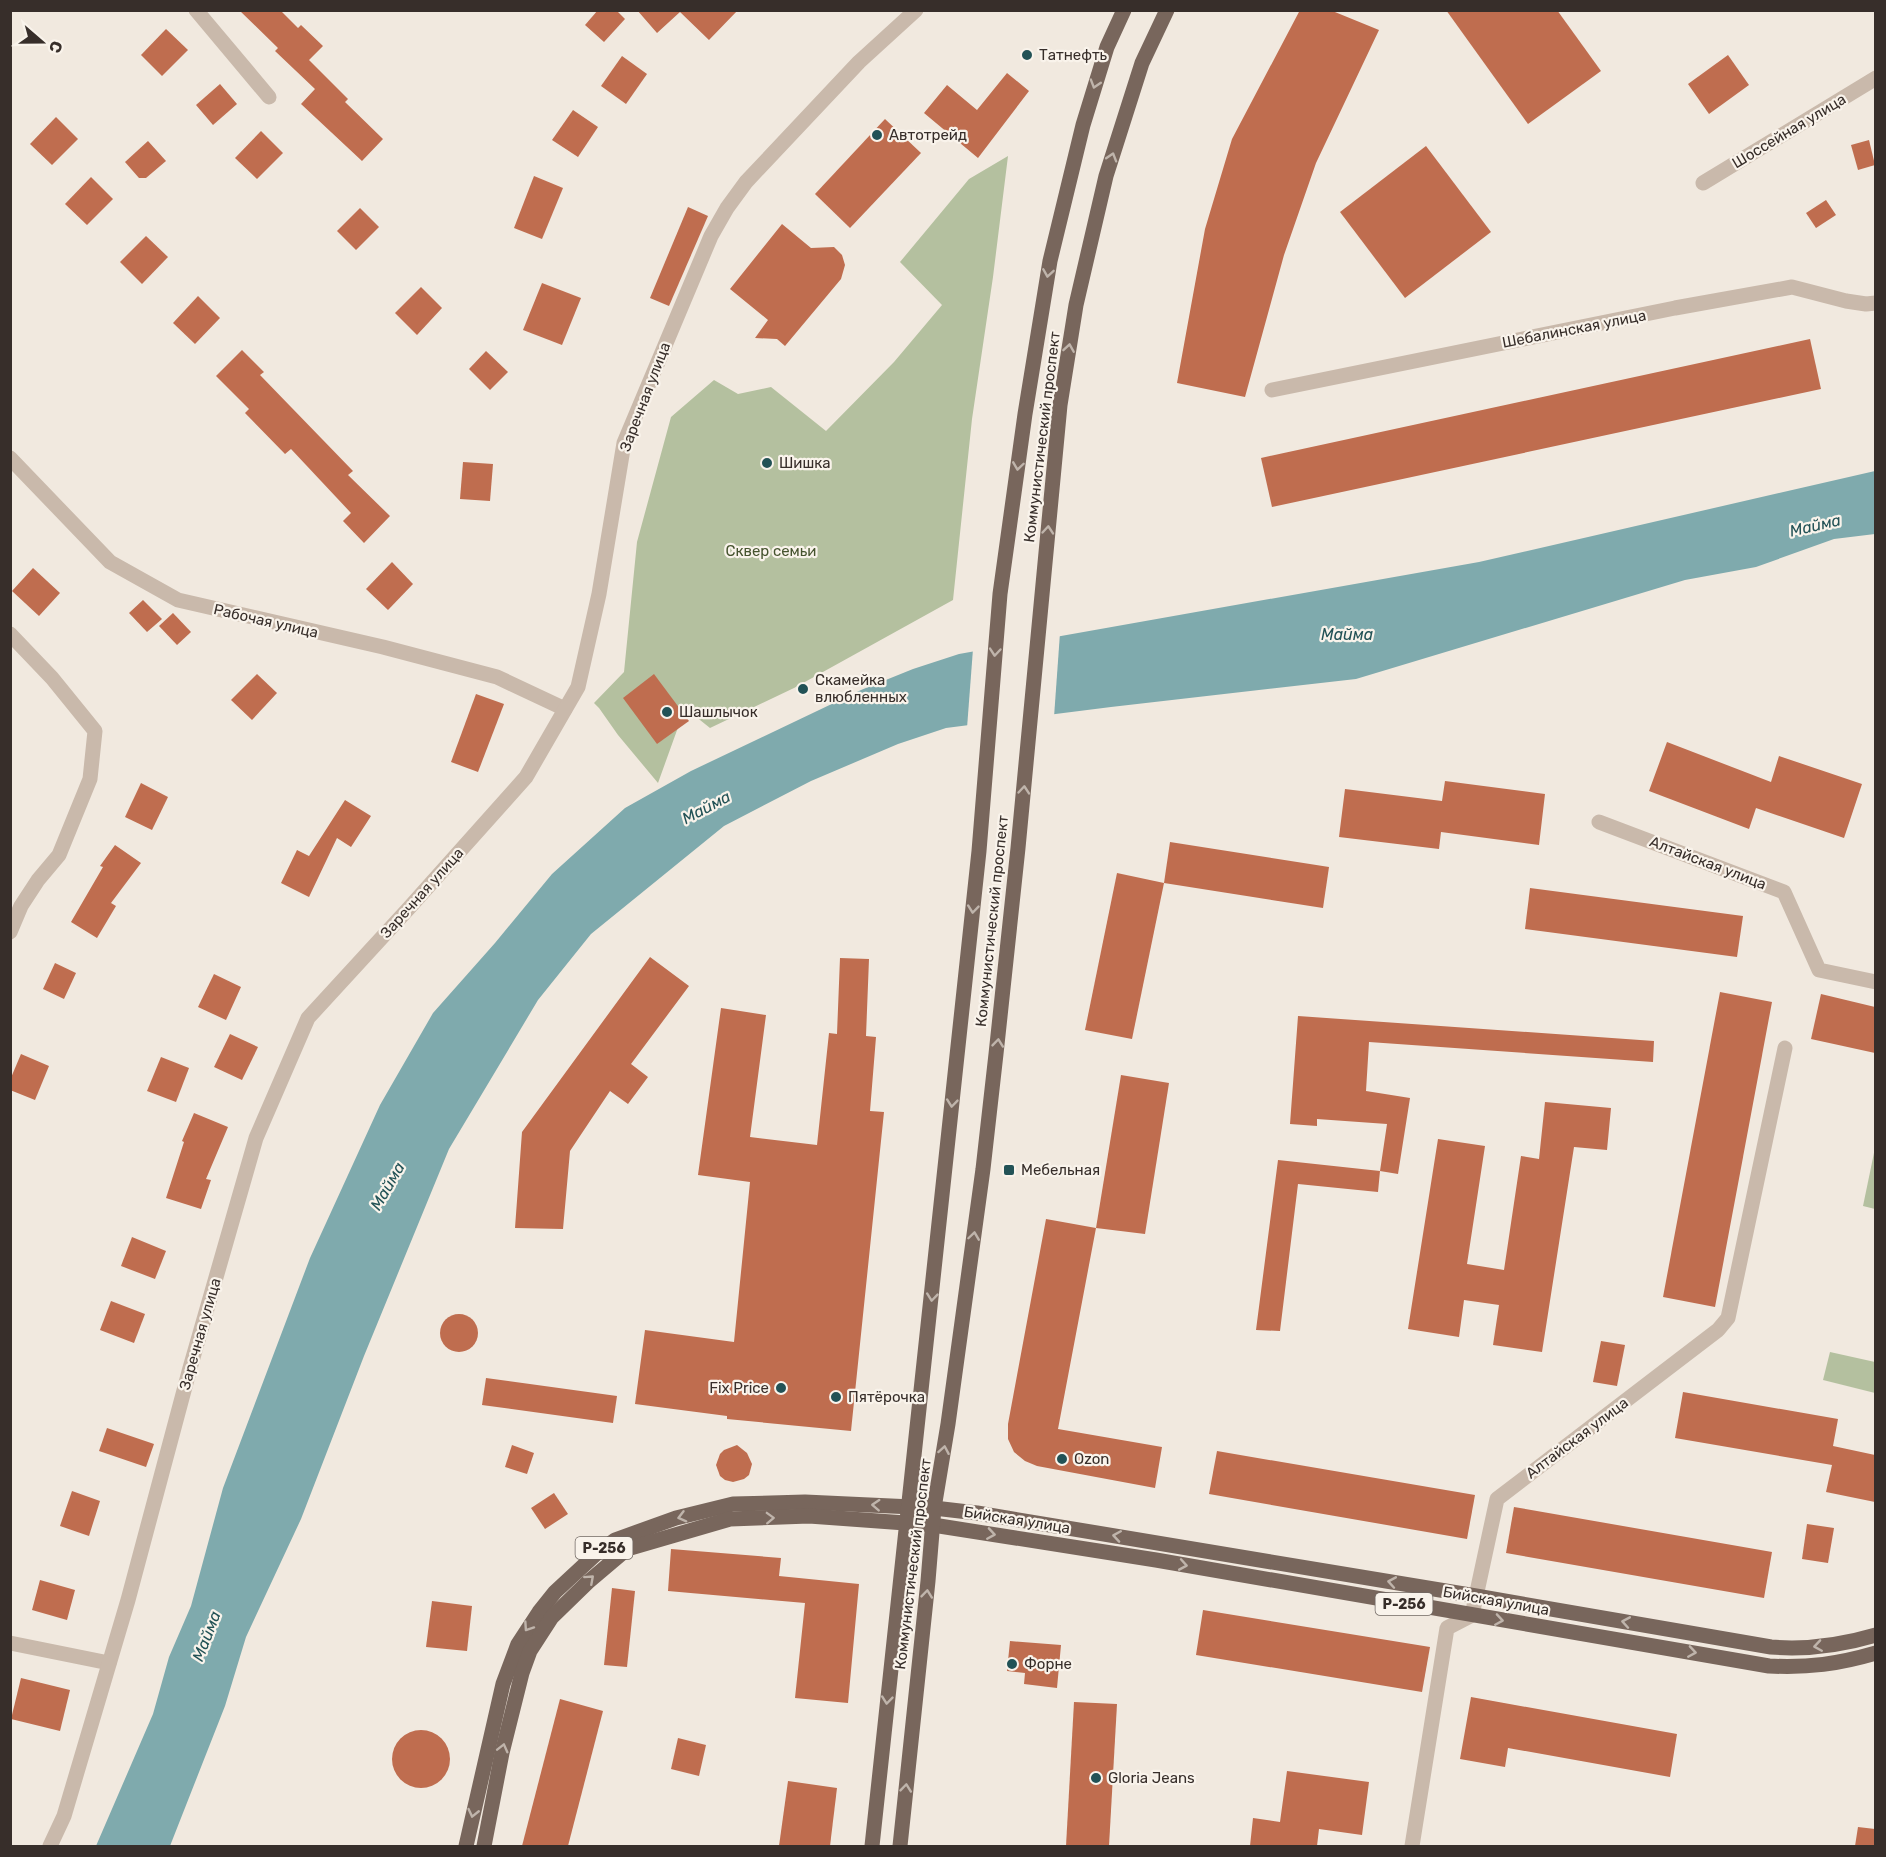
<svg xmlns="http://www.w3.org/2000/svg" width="1886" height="1857" font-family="Rubik,sans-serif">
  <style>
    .green { fill: #b4c09f }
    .water { fill: #7faaad }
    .pier { fill: #f1e9df }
    .building { fill: #bf6d4f }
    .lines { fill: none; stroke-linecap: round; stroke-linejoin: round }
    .minor { stroke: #c9b9ab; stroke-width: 15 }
    .major { stroke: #78665c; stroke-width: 15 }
    .oneway { stroke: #bfb4ab }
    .poi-dot { fill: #225256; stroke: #f9f3eb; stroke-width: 2 }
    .labels { text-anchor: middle; stroke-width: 4.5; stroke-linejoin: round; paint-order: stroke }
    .shield { fill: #f9f3eb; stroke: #716964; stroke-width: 1.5 }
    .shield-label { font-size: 14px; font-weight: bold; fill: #372e2a }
    .poi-label { font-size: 15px; fill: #372e2a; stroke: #f9f3eb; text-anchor: start }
    .street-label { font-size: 15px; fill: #372e2a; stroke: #f9f3eb }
    .park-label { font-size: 15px; fill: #46542f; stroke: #f9f3eb }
    .water-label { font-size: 16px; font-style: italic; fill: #225256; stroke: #f9f3eb }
  </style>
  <rect width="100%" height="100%" fill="#f1e9df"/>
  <g class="green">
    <polygon points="1008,156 993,277 972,419 953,600 794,688 710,728 685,708 658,783 618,735 599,708 594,703 624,672 637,542 671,417 714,380 738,394 771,387 826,431 894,362 942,305 900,262 969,179"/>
    <polygon points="1875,1148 1875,1209 1863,1206"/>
    <polygon points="1830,1352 1875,1362 1875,1393 1823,1380"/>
  </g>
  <polygon class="water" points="1875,471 1875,534 1834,539 1756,567 1685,580 1356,679 1111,707 946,728 898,744 811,781 724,826 591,934 538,1000 449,1149 364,1356 301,1519 246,1637 225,1706 170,1846 96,1846 153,1714 169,1657 191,1606 223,1488 310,1258 380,1105 433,1013 495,943 552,874 625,808 691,771 861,690 913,669 959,654 1479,562"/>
  <polygon class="pier" points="1060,633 1054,717 967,728 973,649"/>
  <g class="building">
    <polygon points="239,10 280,10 298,28 301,25 323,46 309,60 348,99 345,102 383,139 362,161 301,104 315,89 275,51 278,48"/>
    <polygon points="598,10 616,10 625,19 604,42 585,25"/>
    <polygon points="637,10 738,10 709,40 680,12 657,33"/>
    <polygon points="1300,10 1330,10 1379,30 1316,163 1284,255 1245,397 1177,383 1205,229 1232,139"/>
    <polygon points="1446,10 1557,10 1601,71 1528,124"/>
    <polygon points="166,29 188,50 162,76 141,55"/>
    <polygon points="1728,55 1749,85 1709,114 1688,84"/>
    <polygon points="622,56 647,74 626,104 601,86"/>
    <polygon points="1007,73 1029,91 978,158 924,113 947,85 977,110"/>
    <polygon points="220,84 237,104 213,125 196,105"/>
    <polygon points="573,110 598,127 578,157 552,140"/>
    <polygon points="56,117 78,139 52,165 30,144"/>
    <polygon points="885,119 921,153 850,228 815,194"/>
    <polygon points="261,131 283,153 257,179 235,158"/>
    <polygon points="1869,140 1875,165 1858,170 1851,145"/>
    <polygon points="148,141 166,161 146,178 139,178 125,162"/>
    <polygon points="1426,146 1491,232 1405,298 1340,212"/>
    <polygon points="534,176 563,188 542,239 514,228"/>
    <polygon points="91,177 113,199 87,225 65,204"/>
    <polygon points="1826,200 1836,215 1816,228 1806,213"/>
    <polygon points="688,207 708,216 669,306 650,298"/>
    <polygon points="360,208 379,227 356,250 337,231"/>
    <polygon points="782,224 811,248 834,247 842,255 845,265 841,279 785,346 777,339 755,338 768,320 730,289"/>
    <polygon points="146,236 168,257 142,284 120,262"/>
    <polygon points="542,283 581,298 562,345 523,330"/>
    <polygon points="421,287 442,308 417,335 395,313"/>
    <polygon points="198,296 220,318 195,344 173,323"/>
    <polygon points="1810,339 1821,389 1272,507 1261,458"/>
    <polygon points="242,350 264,372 260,375 353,471 348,475 390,516 364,543 343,521 351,513 291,449 285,454 245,413 249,409 216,376"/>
    <polygon points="486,351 508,372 490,390 469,369"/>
    <polygon points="463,462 493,464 490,501 460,499"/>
    <polygon points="392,562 413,584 388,610 366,589"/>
    <polygon points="33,568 60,593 39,616 12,591"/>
    <polygon points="143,600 162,619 147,632 129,613"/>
    <polygon points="173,613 191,632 177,645 159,626"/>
    <polygon points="257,674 277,693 252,720 231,700"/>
    <polygon points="654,674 689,721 657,744 623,698"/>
    <polygon points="476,694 504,704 478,772 451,762"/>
    <polygon points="1667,742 1771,782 1779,756 1862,784 1844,838 1756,808 1749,829 1649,791"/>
    <polygon points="1445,781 1545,794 1539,845 1441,832 1439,849 1339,837 1345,789 1442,801"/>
    <polygon points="141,783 168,797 152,830 125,817"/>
    <polygon points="345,800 371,816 351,847 337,838 309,897 281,883 297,850 309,856"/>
    <polygon points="1170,842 1329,867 1323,908 1164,883"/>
    <polygon points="115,845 141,863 111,903 116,906 97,938 71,922 103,867 100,866"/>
    <polygon points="1117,873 1164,883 1132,1039 1085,1030"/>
    <polygon points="1530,888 1743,916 1737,957 1525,929"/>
    <polygon points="650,957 689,986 631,1064 648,1077 628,1104 610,1091 570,1151 563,1229 515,1228 522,1132"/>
    <polygon points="840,958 869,959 866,1036 876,1037 870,1111 884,1112 851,1431 727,1419 727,1416 635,1404 645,1330 734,1342 750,1182 698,1175 721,1008 766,1015 750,1137 817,1145 829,1033 837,1034"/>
    <polygon points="55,963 76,973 64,999 43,989"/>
    <polygon points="214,974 241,987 226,1020 198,1007"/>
    <polygon points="1720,992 1772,1002 1715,1307 1663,1297"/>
    <polygon points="1821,994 1875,1007 1875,1053 1811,1039"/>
    <polygon points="1298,1016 1654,1041 1653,1062 1369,1042 1366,1091 1410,1098 1398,1174 1380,1171 1387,1124 1317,1119 1317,1126 1290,1124"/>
    <polygon points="230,1034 258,1047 242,1080 214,1067"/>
    <polygon points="21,1054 49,1066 35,1100 10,1090 10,1080"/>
    <polygon points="161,1057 189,1068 176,1102 147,1091"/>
    <polygon points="1121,1075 1169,1083 1145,1234 1096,1228"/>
    <polygon points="1545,1102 1611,1108 1607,1150 1574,1147 1542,1352 1493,1345 1499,1305 1464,1300 1459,1337 1408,1329 1438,1139 1485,1146 1467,1264 1504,1270 1521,1156 1539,1159"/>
    <polygon points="194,1113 228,1127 206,1179 211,1180 201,1209 166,1198 184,1142 182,1141"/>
    <polygon points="1278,1160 1380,1171 1378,1192 1298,1184 1280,1331 1256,1330"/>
    <polygon points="1046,1219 1096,1228 1058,1429 1162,1447 1155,1488 1037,1466 1025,1461 1014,1452 1008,1439 1008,1424"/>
    <polygon points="132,1237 166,1251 155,1279 121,1266"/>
    <polygon points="111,1301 145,1314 134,1343 100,1330"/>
    <circle cx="459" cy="1333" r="19"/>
    <polygon points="1601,1341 1625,1345 1617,1386 1593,1382"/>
    <polygon points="486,1378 617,1396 613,1423 482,1405"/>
    <polygon points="1683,1392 1838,1419 1833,1446 1875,1455 1875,1502 1826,1492 1832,1465 1675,1438"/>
    <polygon points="107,1428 154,1444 146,1467 99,1451"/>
    <polygon points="512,1445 534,1453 527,1474 505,1467"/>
    <polygon points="737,1445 747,1453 752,1464 749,1475 744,1479 733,1482 725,1480 720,1476 716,1465 720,1454 724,1450"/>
    <polygon points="1217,1451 1475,1495 1467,1539 1209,1494"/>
    <polygon points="72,1491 100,1501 89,1536 60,1526"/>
    <polygon points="554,1493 568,1514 545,1529 531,1508"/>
    <polygon points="1514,1507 1772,1552 1764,1598 1506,1553"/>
    <polygon points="1807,1524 1834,1528 1828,1563 1802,1559"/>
    <polygon points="671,1549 781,1558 779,1576 859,1584 848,1703 795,1698 805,1603 668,1591"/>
    <polygon points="40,1580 75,1590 67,1620 32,1610"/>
    <polygon points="612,1588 635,1591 627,1667 604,1665"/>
    <polygon points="432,1601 472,1606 467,1651 426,1647"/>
    <polygon points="1203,1610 1430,1647 1422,1692 1196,1655"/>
    <polygon points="1010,1641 1061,1645 1057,1688 1024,1684 1025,1673 1007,1671"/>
    <polygon points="21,1678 70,1690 60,1731 11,1719"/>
    <polygon points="1471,1697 1677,1734 1670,1777 1508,1748 1505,1767 1460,1759"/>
    <polygon points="560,1699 603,1711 568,1846 522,1846"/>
    <polygon points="1074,1702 1117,1704 1109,1846 1066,1846"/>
    <circle cx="421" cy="1759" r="29"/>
    <polygon points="678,1738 706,1745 699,1776 671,1769"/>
    <polygon points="1287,1771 1369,1782 1362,1835 1319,1829 1317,1846 1250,1846 1253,1818 1280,1822"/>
    <polygon points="788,1781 837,1788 830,1846 779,1846"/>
    <polygon points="1858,1827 1875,1829 1875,1846 1855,1846"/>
  </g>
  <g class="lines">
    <g class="minor">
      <polyline points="196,10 269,97"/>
      <polyline points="1703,183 1876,78"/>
      <polyline points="1272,390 1675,308 1792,287 1846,301 1866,304 1876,303"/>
      <polyline points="10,458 110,562 178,600 383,647 497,677 565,709"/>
      <polyline points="10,634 52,678 95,731 90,779 59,855 38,880 21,906 10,932"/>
      <polyline points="1599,822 1784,892 1819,970 1876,982"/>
      <polyline points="10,1643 109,1663"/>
      <polyline points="50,1846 64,1816 128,1600 190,1368 256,1138 308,1018 409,908 526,777 578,687 599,594 624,443 711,236 727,208 746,182 859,62 916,10"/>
      <polyline points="1412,1846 1447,1628 1472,1615 1497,1499 1718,1330 1728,1318 1785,1048"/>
    </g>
    <g class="major">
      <path d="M466,1846l37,-162 15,-40 21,-32 16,-20 41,-38 19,-14 61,-22 57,-14 72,-2 129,6 43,5 499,83 295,51c35,3 71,-2 105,-12"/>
      <path d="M484,1846l18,-93 20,-80 8,-22 22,-34 36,-35 39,-33 103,-30 79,-3 124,9 223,35 613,106c40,2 69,-2 107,-13"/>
      <polyline points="872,1846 979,851 1000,594 1025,414 1050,261 1083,125 1107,47 1124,10"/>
      <polyline points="900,1846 928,1581 934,1508 948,1424 983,1169 996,1054 1018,848 1060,405 1076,305 1106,176 1142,63 1167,10"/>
    </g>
  </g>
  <defs><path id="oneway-chevron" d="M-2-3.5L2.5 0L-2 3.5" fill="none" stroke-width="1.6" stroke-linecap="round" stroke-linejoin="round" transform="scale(1.5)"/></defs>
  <g class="oneway">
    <use href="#oneway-chevron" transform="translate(1095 84) rotate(107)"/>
    <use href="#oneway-chevron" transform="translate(1112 157) rotate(-73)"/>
    <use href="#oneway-chevron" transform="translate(1048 273) rotate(99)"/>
    <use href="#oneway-chevron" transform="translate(1069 348) rotate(-81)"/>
    <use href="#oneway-chevron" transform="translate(1018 466) rotate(98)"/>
    <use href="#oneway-chevron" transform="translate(1048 530) rotate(-85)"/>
    <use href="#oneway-chevron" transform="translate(995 652) rotate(95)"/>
    <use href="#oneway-chevron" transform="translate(1024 790) rotate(-85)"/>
    <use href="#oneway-chevron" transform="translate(973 909) rotate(96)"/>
    <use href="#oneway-chevron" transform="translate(998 1043) rotate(-84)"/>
    <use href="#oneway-chevron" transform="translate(952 1103) rotate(96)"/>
    <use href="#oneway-chevron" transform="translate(974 1236) rotate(-82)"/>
    <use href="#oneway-chevron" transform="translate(932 1297) rotate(96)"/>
    <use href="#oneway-chevron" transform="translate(944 1450) rotate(-80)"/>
    <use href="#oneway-chevron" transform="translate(876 1505) rotate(-177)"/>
    <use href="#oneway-chevron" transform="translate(682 1517) rotate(165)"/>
    <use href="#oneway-chevron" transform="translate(770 1518) rotate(-2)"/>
    <use href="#oneway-chevron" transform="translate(991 1534) rotate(9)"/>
    <use href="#oneway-chevron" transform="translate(1117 1536) rotate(-171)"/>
    <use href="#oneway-chevron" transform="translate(1183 1565) rotate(10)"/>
    <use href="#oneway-chevron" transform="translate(590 1579) rotate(-42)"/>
    <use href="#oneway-chevron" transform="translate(1392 1582) rotate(-170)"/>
    <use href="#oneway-chevron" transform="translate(927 1594) rotate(-84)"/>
    <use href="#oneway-chevron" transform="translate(1499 1620) rotate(9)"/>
    <use href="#oneway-chevron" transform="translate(1626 1622) rotate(-170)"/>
    <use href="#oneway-chevron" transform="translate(528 1627) rotate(124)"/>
    <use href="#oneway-chevron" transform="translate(1818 1646) rotate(171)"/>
    <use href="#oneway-chevron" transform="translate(1692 1652) rotate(9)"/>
    <use href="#oneway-chevron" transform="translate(887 1700) rotate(96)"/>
    <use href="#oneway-chevron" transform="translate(503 1748) rotate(-76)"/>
    <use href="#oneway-chevron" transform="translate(906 1788) rotate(-84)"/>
    <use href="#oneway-chevron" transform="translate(473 1813) rotate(103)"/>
  </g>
  <g class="poi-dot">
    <circle cx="1027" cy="55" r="6"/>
    <circle cx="877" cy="135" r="6"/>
    <circle cx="767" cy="463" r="6"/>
    <circle cx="803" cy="689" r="6"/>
    <circle cx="667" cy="712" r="6"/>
    <rect x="1003" y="1164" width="12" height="12" rx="3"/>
    <circle cx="781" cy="1388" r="6"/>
    <circle cx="836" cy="1397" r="6"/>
    <circle cx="1062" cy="1459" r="6"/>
    <circle cx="1012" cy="1664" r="6"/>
    <circle cx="1096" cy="1778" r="6"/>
  </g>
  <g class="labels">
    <g class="shield">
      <rect x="575.5" y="1537" width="57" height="22" rx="4.5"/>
      <rect x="1375.5" y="1593" width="57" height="22" rx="4.5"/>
    </g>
    <g class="shield-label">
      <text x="604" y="1553">Р-256</text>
      <text x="1404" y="1609">Р-256</text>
    </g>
    <g class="poi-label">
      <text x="1039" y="60">Татнефть</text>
      <text x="889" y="140">Автотрейд</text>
      <text x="779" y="468">Шишка</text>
      <text x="815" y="685">Скамейка<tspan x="815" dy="17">влюбленных</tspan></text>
      <text x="679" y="717">Шашлычок</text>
      <text x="1021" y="1175">Мебельная</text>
      <text x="769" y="1393" text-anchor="end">Fix Price</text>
      <text x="848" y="1402">Пятёрочка</text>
      <text x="1074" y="1464">Ozon</text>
      <text x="1024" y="1669">Форне</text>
      <text x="1108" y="1783">Gloria Jeans</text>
    </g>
    <g class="street-label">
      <text transform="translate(1789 131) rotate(-31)" y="5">Шоссейная улица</text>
      <text transform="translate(1574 329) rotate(-11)" y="5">Шебалинская улица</text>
      <text transform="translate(645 397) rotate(-69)" y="5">Заречная улица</text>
      <text transform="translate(1042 437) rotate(-83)" y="5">Коммунистический проспект</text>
      <text transform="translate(266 621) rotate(13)" y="5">Рабочая улица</text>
      <text transform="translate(1708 863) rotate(21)" y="5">Алтайская улица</text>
      <text transform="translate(422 893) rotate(-48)" y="5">Заречная улица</text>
      <text transform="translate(992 921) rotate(-84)" y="5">Коммунистический проспект</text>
      <text transform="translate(200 1334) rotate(-74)" y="5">Заречная улица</text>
      <text transform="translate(1577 1438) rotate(-37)" y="5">Алтайская улица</text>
      <text transform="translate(1017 1520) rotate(9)" y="5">Бийская улица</text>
      <text transform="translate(913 1564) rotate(-83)" y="5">Коммунистический проспект</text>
      <text transform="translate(1496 1601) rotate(10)" y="5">Бийская улица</text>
    </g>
    <g class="park-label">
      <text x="771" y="556">Сквер семьи</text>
    </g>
    <g class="water-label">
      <text transform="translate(1815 525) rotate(-13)" y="6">Майма</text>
      <text x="1347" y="640">Майма</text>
      <text transform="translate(706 807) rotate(-28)" y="6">Майма</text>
      <text transform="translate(387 1186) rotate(-60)" y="6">Майма</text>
      <text transform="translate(206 1636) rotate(-69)" y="6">Майма</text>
    </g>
  </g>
  <rect width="1886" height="1857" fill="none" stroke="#372e2a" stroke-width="24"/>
  <g transform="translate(42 42) rotate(110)" stroke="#f9f3eb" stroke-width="4.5" paint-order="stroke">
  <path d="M0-4.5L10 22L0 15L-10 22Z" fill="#372e2a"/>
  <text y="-9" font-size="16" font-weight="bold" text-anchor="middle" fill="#372e2a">С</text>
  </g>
</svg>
